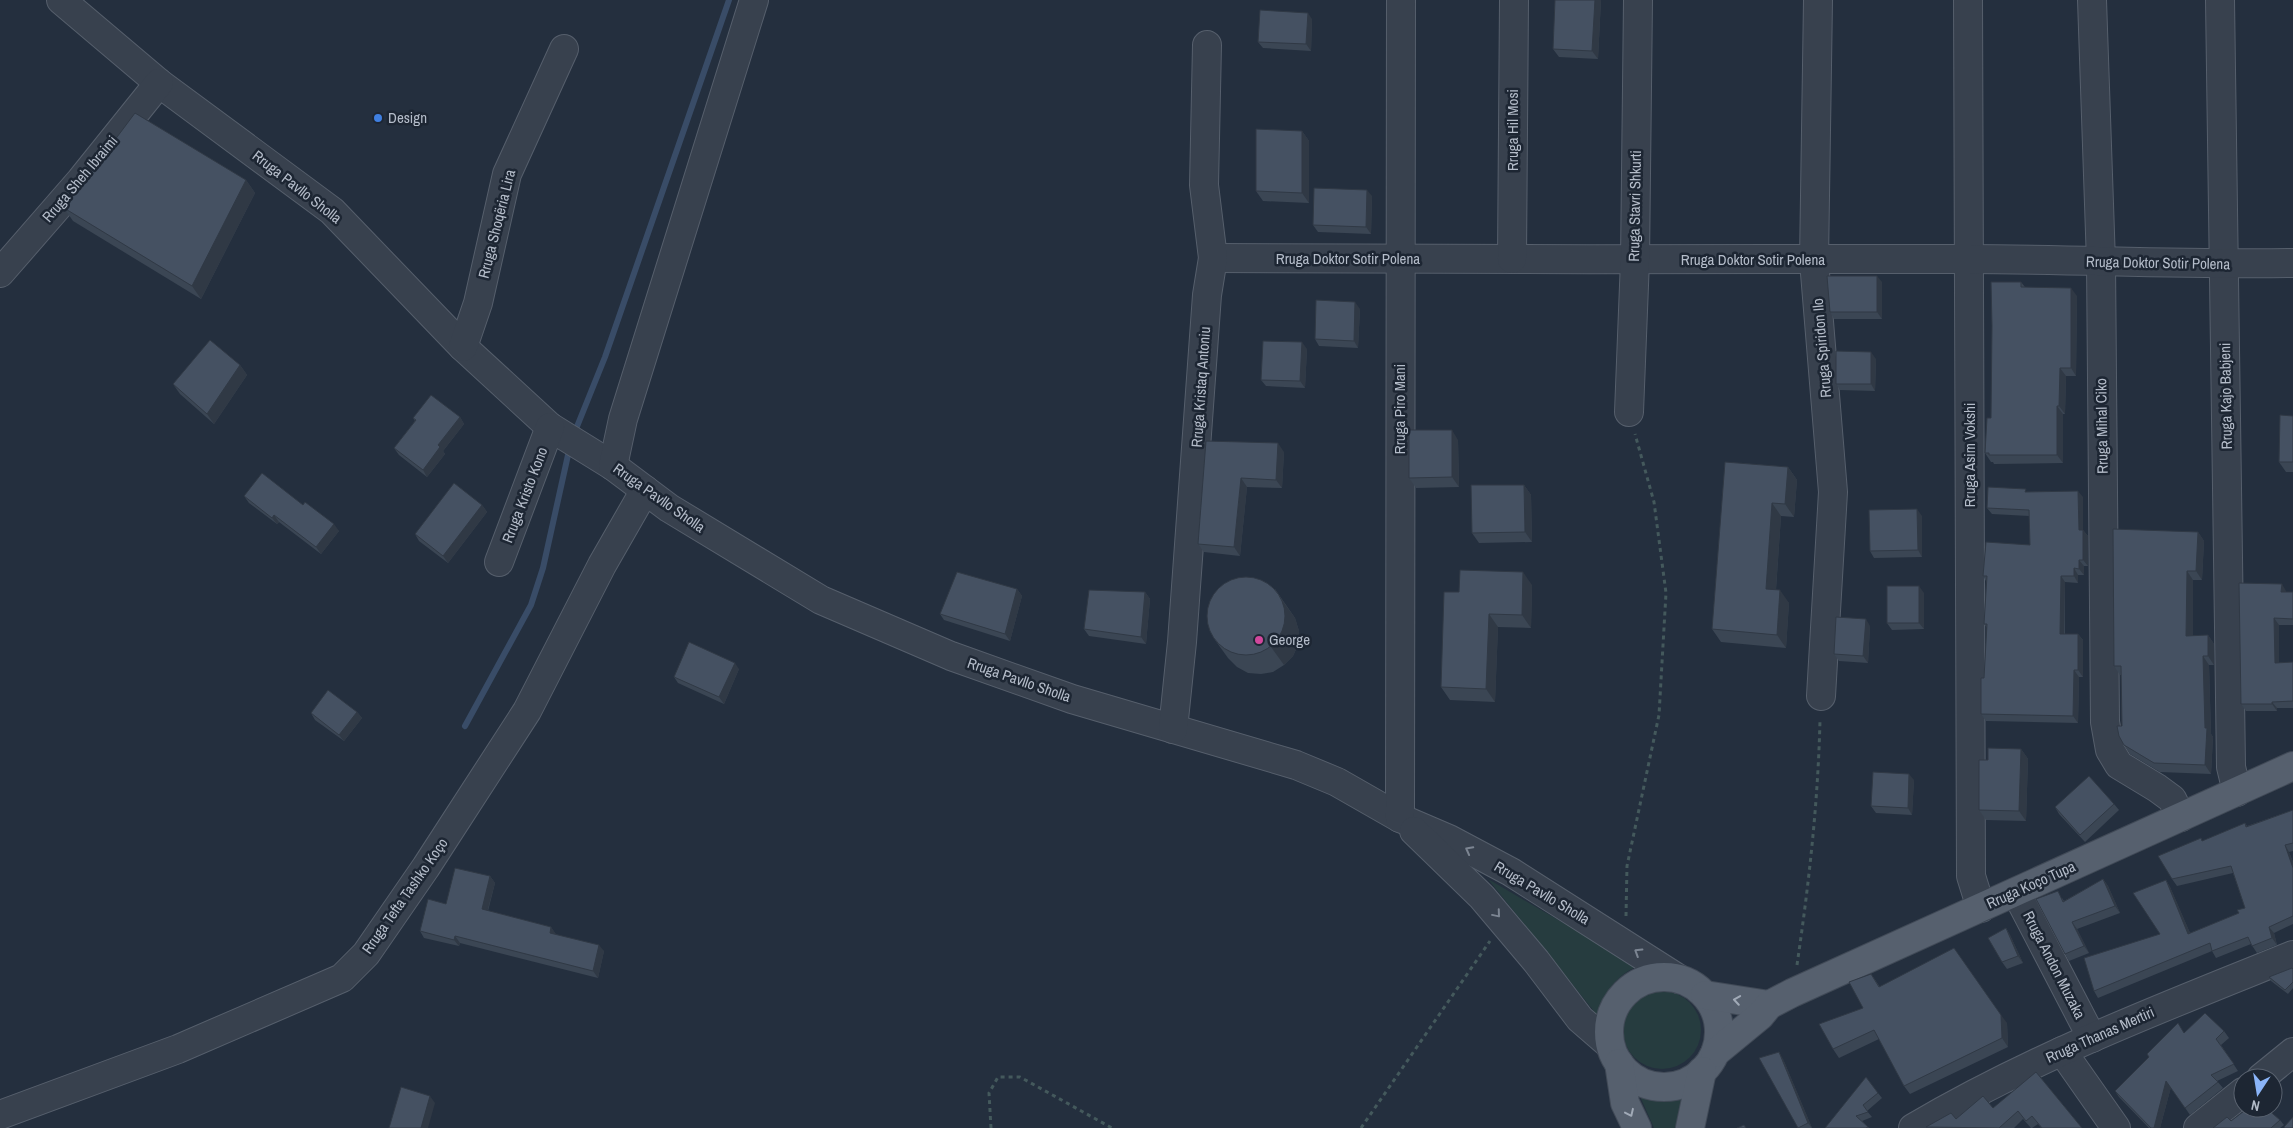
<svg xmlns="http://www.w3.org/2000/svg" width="2293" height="1128" font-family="'Archivo Narrow',sans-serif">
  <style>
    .green { fill: #263c3f }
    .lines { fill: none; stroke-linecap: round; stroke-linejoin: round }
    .stream { stroke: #394c67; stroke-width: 6 }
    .minor-casing { stroke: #565f6c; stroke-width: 30 }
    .major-casing { stroke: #414a57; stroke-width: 30 }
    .path { stroke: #44595c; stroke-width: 3; stroke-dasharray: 4 4; stroke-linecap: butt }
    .minor { stroke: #38414e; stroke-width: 28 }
    .major { stroke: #56606e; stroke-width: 28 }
    .wall { fill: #3b4654 }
    .shaded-wall { fill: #303945 }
    .building { fill: #455162; stroke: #303945 }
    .oneway { stroke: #7c8592 }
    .oneway2 { stroke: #a1aab7 }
    .shop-dot { fill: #3f7fe0; stroke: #1d2633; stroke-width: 2 }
    .hotel-dot { fill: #d1479c; stroke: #1d2633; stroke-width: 2 }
    .labels { text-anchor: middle; stroke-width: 5; stroke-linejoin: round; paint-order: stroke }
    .poi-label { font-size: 15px; fill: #b4bcc9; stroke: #1d2633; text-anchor: start }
    .street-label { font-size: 15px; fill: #b4bcc9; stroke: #1d2633 }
  </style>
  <rect width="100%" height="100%" fill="#242f3e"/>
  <g class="green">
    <path d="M1488,879l149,87c-25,13 -32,26 -36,54z"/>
    <circle cx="1662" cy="1030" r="39"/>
    <polygon points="1687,1090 1680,1128 1654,1128 1639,1094 1667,1096"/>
  </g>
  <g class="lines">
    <g class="stream">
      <polyline points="574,434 605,357 729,0"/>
      <polyline points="465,726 531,605 543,568 570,446"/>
    </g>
    <defs>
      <g id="minor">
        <polyline points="61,0 159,83 332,211 463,347 550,427 613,466 669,508 821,600 951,656 1072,699 1296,765 1337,782 1400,818 1449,839 1511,872 1679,979"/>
        <polyline points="1818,0 1814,261 1833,492 1821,696"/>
        <polyline points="1968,0 1971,876 1981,908"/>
        <polyline points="2092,0 2101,262 2105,722 2110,750 2119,765 2157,788 2172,799 2181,817"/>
        <polyline points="2220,0 2231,767 2237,792"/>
        <path d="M1213,258c251,1 503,2 754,1 109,0 217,6 326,4"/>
        <polyline points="1512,259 1514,0"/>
        <polyline points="0,273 81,180 159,83"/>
        <polyline points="463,347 478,303 507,174 564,49"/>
        <polyline points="1629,412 1635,260 1638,0"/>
        <polyline points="613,466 623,419 754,0"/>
        <polyline points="499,562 550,427"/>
        <polyline points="1173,729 1182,642 1207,295 1213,258 1204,185 1207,45"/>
        <polyline points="1400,818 1401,0"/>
        <polyline points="1414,831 1482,897 1536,961 1580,1019 1610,1045"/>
        <polyline points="2016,892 2092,1038"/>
        <polyline points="2062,1051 2116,1128"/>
        <polyline points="2261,1078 2293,1052"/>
        <polyline points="0,1115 178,1049 342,978 366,954 426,867 527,711 602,565 645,490"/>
        <path d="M1913,1128c120,-71 251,-121 380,-173"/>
        <polyline points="2198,1128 2243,1092"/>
      </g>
      <g id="major">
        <circle cx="1664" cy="1032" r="55"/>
        <polyline points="1705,995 1769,1005"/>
        <polyline points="1715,1053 1760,1016 1769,1005 1792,993 2293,766"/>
        <polyline points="1619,1063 1625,1103 1637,1128"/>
        <polyline points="1690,1128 1702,1071"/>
      </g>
    </defs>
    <use href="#minor" class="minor-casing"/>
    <use href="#major" class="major-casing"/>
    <g class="path">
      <polyline points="1626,916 1627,866 1659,715 1666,593 1654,502 1635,434"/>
      <path d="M1797,965c12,-82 21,-162 23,-245"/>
      <polyline points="991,1128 989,1093 998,1077 1020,1077 1112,1128"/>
      <polyline points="1361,1128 1490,941"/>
    </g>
    <use href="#minor" class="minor"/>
    <use href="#major" class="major"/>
  </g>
  <g class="wall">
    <polygon points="1601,0 1598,59 1559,57 1553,49"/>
    <polygon points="1312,19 1311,51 1263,48 1258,42"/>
    <polygon points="1302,131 1309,141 1309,203 1263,201 1256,191"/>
    <polygon points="246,180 255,193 201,299 73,221 64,208"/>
    <polygon points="1372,196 1371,234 1318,232 1313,225"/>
    <polygon points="1882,282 1882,319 1834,319 1830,312"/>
    <polygon points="2021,282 2025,287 2077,296 2076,376 2066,376 2065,414 2063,414 2063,463 1994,464 1993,462 1991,462 1985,453"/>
    <polygon points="1360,309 1358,348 1319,346 1315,339"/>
    <polygon points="1307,349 1305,388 1266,386 1261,380"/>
    <polygon points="1876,359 1875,391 1840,390 1836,384"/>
    <polygon points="240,365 247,375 214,424 180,394 173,384"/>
    <polygon points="2293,416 2293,472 2286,472 2279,462"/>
    <polygon points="460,417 464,424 443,451 445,454 427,477 399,455 394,448 415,421 413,418"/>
    <polygon points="1458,440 1459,487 1416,488 1409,478"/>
    <polygon points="1206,441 1284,452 1282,488 1247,487 1240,556 1204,552 1198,544"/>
    <polygon points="1788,467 1797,480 1794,517 1781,516 1776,590 1789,603 1786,648 1721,642 1712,629"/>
    <polygon points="1524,485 1531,495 1532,542 1479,543 1472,533"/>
    <polygon points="2027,492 2083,497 2083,530 2088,536 2088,566 2084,566 2084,575 2078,575 2078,583 2065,582 2065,634 2078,634 2083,640 2083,677 2079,677 2078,723 1986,721 1981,714 1987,628 1984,624 1986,581 1983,576 2030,545 2029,516 1992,514 1987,508"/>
    <polygon points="244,496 303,505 339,531 321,554 279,522 277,524 249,503"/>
    <polygon points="482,505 487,512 448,563 419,541 415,534"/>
    <polygon points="1922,516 1922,557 1874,558 1870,551"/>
    <polygon points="2198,532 2204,541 2202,580 2193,580 2193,636 2208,635 2214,644 2214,665 2209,665 2211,734 2213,737 2211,774 2160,772 2130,754 2124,745 2122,726 2121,675 2120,675 2114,666"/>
    <polygon points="2239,583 2286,591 2286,592 2293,592 2293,625 2279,625 2279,663 2293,662 2293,708 2277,708 2277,711 2246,711 2241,704"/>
    <polygon points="1532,585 1531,628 1498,627 1495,702 1450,700 1441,687 1459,592"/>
    <polygon points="1017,589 1022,596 1010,641 944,620 940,614"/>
    <polygon points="1275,589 1295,618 1299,631 1298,645 1293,656 1284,665 1273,672 1261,674 1248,673 1237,667 1228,658 1215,640"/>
    <polygon points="1145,592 1150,599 1146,644 1089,636 1084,629"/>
    <polygon points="1924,593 1924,629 1892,630 1887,623"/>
    <polygon points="1870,626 1868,663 1839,661 1834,654"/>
    <polygon points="739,669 724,704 678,683 674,677"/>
    <polygon points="357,712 362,718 344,741 315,720 311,713"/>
    <polygon points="2021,749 2028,759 2026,821 1986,820 1979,810 1988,760"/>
    <polygon points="1914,780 1912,815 1876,813 1871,806"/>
    <polygon points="2114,804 2119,810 2085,842 2059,814 2055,807"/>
    <polygon points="2293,810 2293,851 2289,852 2293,862 2293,924 2274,933 2277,945 2257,953 2251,944 2216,958 2212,951 2098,998 2094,991 2160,934 2166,880 2170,887 2190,933 2239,913 2245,908 2233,873 2177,886 2172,879 2202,841 2245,823 2247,826"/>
    <polygon points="490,876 495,883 488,911 551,927 556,935 604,951 598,978 460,943 459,946 424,938 420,931 446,904"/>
    <polygon points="2103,879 2108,886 2120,913 2077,929 2089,953 2069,961 2065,954 2062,898 2064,901"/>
    <polygon points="2006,928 2010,935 2023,963 2007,969 2002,962"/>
    <polygon points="2293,969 2293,988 2288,994 2271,981 2269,977"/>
    <polygon points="1871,974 1880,987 2007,1023 2008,1047 1910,1094 1904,1086 1879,1039 1839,1058 1833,1049 1863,1008"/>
    <polygon points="2224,1031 2229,1038 2221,1045 2238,1071 2217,1081 2223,1088 2190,1115 2171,1087 2160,1128 2149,1128 2119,1097 2115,1091 2149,1057 2147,1054 2184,1033"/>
    <polygon points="1783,1059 1812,1128 1798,1128"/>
    <polygon points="2036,1072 2082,1128 2041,1128 2038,1124 2032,1128 2031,1128 2023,1119 2014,1128 1926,1128 1993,1108"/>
    <polygon points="1878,1093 1882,1098 1867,1111 1872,1117 1862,1121 1869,1128 1825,1128"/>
    <polygon points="2280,1120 2284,1125 2280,1128 2213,1128"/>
  </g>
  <g class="shaded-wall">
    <polygon points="1595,0 1601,0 1598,59 1592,51"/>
    <polygon points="1308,13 1312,19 1311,51 1306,44"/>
    <polygon points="1302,131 1309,141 1309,203 1302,193"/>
    <polygon points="246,180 255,193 201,299 192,286"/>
    <polygon points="1367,190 1372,196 1371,234 1366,227"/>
    <polygon points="1877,276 1882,282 1882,319 1877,312"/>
    <polygon points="2071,288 2077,296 2076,376 2071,368"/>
    <polygon points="1355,302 1360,309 1358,348 1354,341"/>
    <polygon points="1302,342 1307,349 1305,388 1300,381"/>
    <polygon points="1871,352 1876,359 1875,391 1871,384"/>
    <polygon points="240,365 247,375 214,424 207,414"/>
    <polygon points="2060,368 2066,376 2065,414 2059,406"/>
    <polygon points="2057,406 2063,414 2063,463 2057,455"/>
    <polygon points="460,417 464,424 443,451 445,454 427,477 423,470 438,445"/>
    <polygon points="1452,430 1458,440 1459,487 1452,477"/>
    <polygon points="1278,443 1284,452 1282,488 1276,480"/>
    <polygon points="1788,467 1797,480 1794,517 1785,504"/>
    <polygon points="1241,478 1247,487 1240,556 1234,547"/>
    <polygon points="1524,485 1531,495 1532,542 1525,532"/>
    <polygon points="2078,491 2083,497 2083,530 2088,536 2088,566 2083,560 2079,530"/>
    <polygon points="1772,503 1781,516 1775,602 1766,589"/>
    <polygon points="482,505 487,512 448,563 443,556"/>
    <polygon points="1917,509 1922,516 1922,557 1918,550"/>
    <polygon points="274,515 279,522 277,524 272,518"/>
    <polygon points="334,524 339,531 321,554 316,547"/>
    <polygon points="2198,532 2204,541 2202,580 2196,571"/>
    <polygon points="2079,560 2084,566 2084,575 2079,569"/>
    <polygon points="2074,568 2078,575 2078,583 2074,576"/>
    <polygon points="2187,571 2193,580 2193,645 2186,636"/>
    <polygon points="1523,572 1532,585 1531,628 1522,615"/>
    <polygon points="2061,576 2065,582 2064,640 2060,634"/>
    <polygon points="2282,584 2286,591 2286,599 2281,592"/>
    <polygon points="1919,586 1924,593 1924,629 1919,623"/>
    <polygon points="1017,589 1022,596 1010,641 1005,634"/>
    <polygon points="1780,590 1789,603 1786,648 1777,635"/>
    <polygon points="1145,592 1150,599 1146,644 1141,637"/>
    <polygon points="1282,600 1295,618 1299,631 1298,645 1293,656 1284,665 1271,647"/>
    <polygon points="1489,614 1498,627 1495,702 1486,689"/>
    <polygon points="2274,618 2279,625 2279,669 2275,663"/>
    <polygon points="1866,619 1870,626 1868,663 1863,656"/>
    <polygon points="2078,634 2083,640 2083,677 2078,670"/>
    <polygon points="2208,635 2214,644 2214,665 2208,656"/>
    <polygon points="2203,656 2209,665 2211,734 2213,737 2211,774 2205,765"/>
    <polygon points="735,663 739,669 724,704 719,697"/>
    <polygon points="2074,670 2079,677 2078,723 2073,716"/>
    <polygon points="2272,702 2277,708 2277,711 2272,704"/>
    <polygon points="357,712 362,718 344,741 339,735"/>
    <polygon points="2021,749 2028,759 2026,821 2019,811"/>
    <polygon points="1909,774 1914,780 1912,815 1908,808"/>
    <polygon points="2285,845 2289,852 2293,862 2293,868"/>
    <polygon points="490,876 495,883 486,916 482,909"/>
    <polygon points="2103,879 2108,886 2120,913 2115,906"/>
    <polygon points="2166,880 2170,887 2193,940 2188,934"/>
    <polygon points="2072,922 2077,929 2089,953 2084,946"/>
    <polygon points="551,927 556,934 555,940 550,933"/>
    <polygon points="2269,927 2274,933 2277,945 2272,938"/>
    <polygon points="2006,928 2010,935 2023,963 2018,956"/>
    <polygon points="455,936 460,943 459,946 454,940"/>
    <polygon points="599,945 604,951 598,978 593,971"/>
    <polygon points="2001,1015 2007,1023 2008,1047 2002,1038"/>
    <polygon points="1779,1052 1783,1059 1812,1128 1808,1123"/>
    <polygon points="2166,1081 2171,1087 2160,1128 2154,1128"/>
    <polygon points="430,1096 435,1103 428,1128 421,1128"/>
  </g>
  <g class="building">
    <polygon points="1555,0 1595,0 1592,51 1553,49"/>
    <polygon points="1260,10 1308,13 1306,44 1258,42"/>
    <polygon points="135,113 246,180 192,286 64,208"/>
    <polygon points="1256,129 1302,131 1302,193 1256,191"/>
    <polygon points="1314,188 1367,190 1366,227 1313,225"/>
    <polygon points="1827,276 1877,276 1877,312 1830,312"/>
    <polygon points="1991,282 2021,282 2021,287 2071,288 2071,368 2060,368 2059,406 2057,406 2057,455 1989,455 1989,453 1985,453 1987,418 1991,418 1992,326"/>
    <polygon points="1316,300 1355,302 1354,341 1315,339"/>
    <polygon points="210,340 240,365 207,414 173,384"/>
    <polygon points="1263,341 1302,342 1300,381 1261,380"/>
    <polygon points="1836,351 1871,352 1871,384 1836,384"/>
    <polygon points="431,395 460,417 438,445 440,447 423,470 394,448 416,420 413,418"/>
    <polygon points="2280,415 2293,416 2293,462 2279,462"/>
    <polygon points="1409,430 1452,430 1452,477 1409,478"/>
    <polygon points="1206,441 1278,443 1276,480 1241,478 1234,547 1198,544"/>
    <polygon points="1725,462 1788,467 1785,504 1772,503 1766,589 1780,590 1777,635 1712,629"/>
    <polygon points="262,473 303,505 305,502 334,524 316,547 274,515 272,518 244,496"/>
    <polygon points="454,483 482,505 443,556 415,534"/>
    <polygon points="1471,485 1524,485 1525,532 1472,533"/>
    <polygon points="1988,487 2026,489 2025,492 2078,491 2079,530 2083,530 2083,560 2079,560 2079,569 2074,568 2074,576 2061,576 2060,634 2078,634 2078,670 2074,670 2073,716 1981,714 1981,678 1984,678 1987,624 1984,624 1987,576 1983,576 1986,542 2030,545 2029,510 1987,508"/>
    <polygon points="1917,509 1918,550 1870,551 1869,510"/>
    <polygon points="2113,529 2198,532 2196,571 2187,571 2186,636 2208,635 2208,656 2203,656 2205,728 2207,728 2205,765 2154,763 2124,745 2119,736 2117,726 2122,726 2121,666 2114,666"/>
    <polygon points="1460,570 1523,572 1522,615 1489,614 1486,689 1441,687 1444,592 1459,592"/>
    <polygon points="957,572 1017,589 1005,634 940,614"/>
    <circle cx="1246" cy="616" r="39"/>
    <polygon points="2239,583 2282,584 2281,592 2293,592 2293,619 2274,618 2275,663 2293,662 2293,701 2272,702 2272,704 2241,704"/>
    <rect x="1887" y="586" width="32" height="37"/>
    <polygon points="1089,590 1145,592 1141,637 1084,629"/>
    <polygon points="1836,617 1866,619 1863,656 1834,654"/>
    <polygon points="689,642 735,663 719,697 674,677"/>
    <polygon points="328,690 357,712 339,735 311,713"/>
    <polygon points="1988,748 2021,749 2019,811 1979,810 1979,760 1988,760"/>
    <polygon points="1873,772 1909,774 1908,808 1871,806"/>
    <polygon points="2089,776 2114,804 2080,835 2055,807"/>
    <polygon points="2293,810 2293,843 2285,845 2293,868 2293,916 2269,927 2272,938 2252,946 2248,937 2212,951 2210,943 2094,991 2084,958 2160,934 2133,893 2166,880 2188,934 2239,913 2237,910 2245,908 2231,866 2172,879 2158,856 2201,838 2202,841 2245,823 2246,827"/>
    <polygon points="455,868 490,876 482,909 551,927 550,933 599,945 593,971 455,936 454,940 420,931 428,899 446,904"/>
    <polygon points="2103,879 2115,906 2072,922 2084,946 2065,954 2036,899 2058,891 2063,902"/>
    <polygon points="2006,928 2018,956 2002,962 1988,938"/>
    <polygon points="1954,948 2001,1015 2002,1038 1904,1086 1874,1030 1833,1049 1819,1024 1863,1008 1849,982 1871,974 1879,987"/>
    <polygon points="2292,968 2293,969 2293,982 2285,990 2269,977"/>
    <polygon points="2205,1013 2224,1031 2216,1039 2234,1064 2211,1075 2218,1082 2185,1108 2166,1081 2154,1128 2151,1128 2115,1091 2149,1057 2147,1054 2178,1023 2184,1033"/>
    <polygon points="1779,1052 1808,1123 1798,1128 1759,1058"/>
    <polygon points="2036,1072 2082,1128 2042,1128 2032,1116 2026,1121 2018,1111 1999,1128 1926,1127 1951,1113 1956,1119 1983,1096 1993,1108"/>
    <polygon points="1866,1077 1878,1093 1863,1105 1868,1112 1856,1116 1868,1127 1866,1128 1825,1128"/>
    <polygon points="401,1087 430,1096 421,1128 389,1128"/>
    <polygon points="2248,1108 2266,1108 2280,1120 2271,1128 2213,1128 2227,1117 2231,1121"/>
    <polygon points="2293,1117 2293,1128 2285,1128 2284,1127"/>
    <polygon points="1744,1125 1746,1128 1737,1128"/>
  </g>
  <defs><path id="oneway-chevron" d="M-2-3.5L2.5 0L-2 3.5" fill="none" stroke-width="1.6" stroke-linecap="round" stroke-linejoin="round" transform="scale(1.25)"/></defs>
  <g class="oneway">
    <use href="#oneway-chevron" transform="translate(1469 850) rotate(-152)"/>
    <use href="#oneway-chevron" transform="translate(1497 914) rotate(50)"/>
    <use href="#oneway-chevron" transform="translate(1638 952) rotate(-148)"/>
  </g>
  <g class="oneway2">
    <use href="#oneway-chevron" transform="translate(1737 1000) rotate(-171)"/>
    <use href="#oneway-chevron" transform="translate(1630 1113) rotate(65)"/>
  </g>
  <circle class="shop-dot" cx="378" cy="118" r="5"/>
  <circle class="hotel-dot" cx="1259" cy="640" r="5"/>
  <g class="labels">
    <g class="poi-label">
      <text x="388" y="123">Design</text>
      <text x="1269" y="645">George</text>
    </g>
    <g class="street-label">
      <text transform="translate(1513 130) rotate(-90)" y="5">Rruga Hil Mosi</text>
      <text transform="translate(80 179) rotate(-50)" y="5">Rruga Sheh Ibraimi</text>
      <text transform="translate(297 187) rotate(38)" y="5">Rruga Pavllo Sholla</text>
      <text transform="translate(1635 206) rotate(-89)" y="5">Rruga Stavri Shkurti</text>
      <text transform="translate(497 224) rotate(-76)" y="5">Rruga Shoqëria Lira</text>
      <text x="1348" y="264">Rruga Doktor Sotir Polena</text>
      <text x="1753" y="265">Rruga Doktor Sotir Polena</text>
      <text transform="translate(2158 263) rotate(1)" y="5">Rruga Doktor Sotir Polena</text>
      <text transform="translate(1822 348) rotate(-95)" y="5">Rruga Spiridon Ilo</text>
      <text transform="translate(1201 387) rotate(-86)" y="5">Rruga Kristaq Antoniu</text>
      <text transform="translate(2226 396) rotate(-91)" y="5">Rruga Kajo Babjeni</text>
      <text transform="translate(1400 409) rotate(-90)" y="5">Rruga Piro Mani</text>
      <text transform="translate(2102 426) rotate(-91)" y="5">Rruga Mihal Ciko</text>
      <text transform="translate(1970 455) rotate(-90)" y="5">Rruga Asim Vokshi</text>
      <text transform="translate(525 495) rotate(-69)" y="5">Rruga Kristo Kono</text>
      <text transform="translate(659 498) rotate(35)" y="5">Rruga Pavllo Sholla</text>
      <text transform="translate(1019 680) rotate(19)" y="5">Rruga Pavllo Sholla</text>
      <text transform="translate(2031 885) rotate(-24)" y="5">Rruga Koço Tupa</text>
      <text transform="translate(1542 893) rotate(31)" y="5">Rruga Pavllo Sholla</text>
      <text transform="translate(405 896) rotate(-55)" y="5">Rruga Tefta Tashko Koço</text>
      <text transform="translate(2054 965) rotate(63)" y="5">Rruga Andon Muzaka</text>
      <text transform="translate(2100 1035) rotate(-24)" y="5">Rruga Thanas Mertiri</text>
    </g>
  </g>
  <g transform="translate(2258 1093) rotate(192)"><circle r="24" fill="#1d2633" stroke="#59626f"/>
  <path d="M0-4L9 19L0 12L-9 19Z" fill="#8ab4f8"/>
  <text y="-8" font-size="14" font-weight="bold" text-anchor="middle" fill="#b4bcc9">N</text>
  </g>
</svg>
